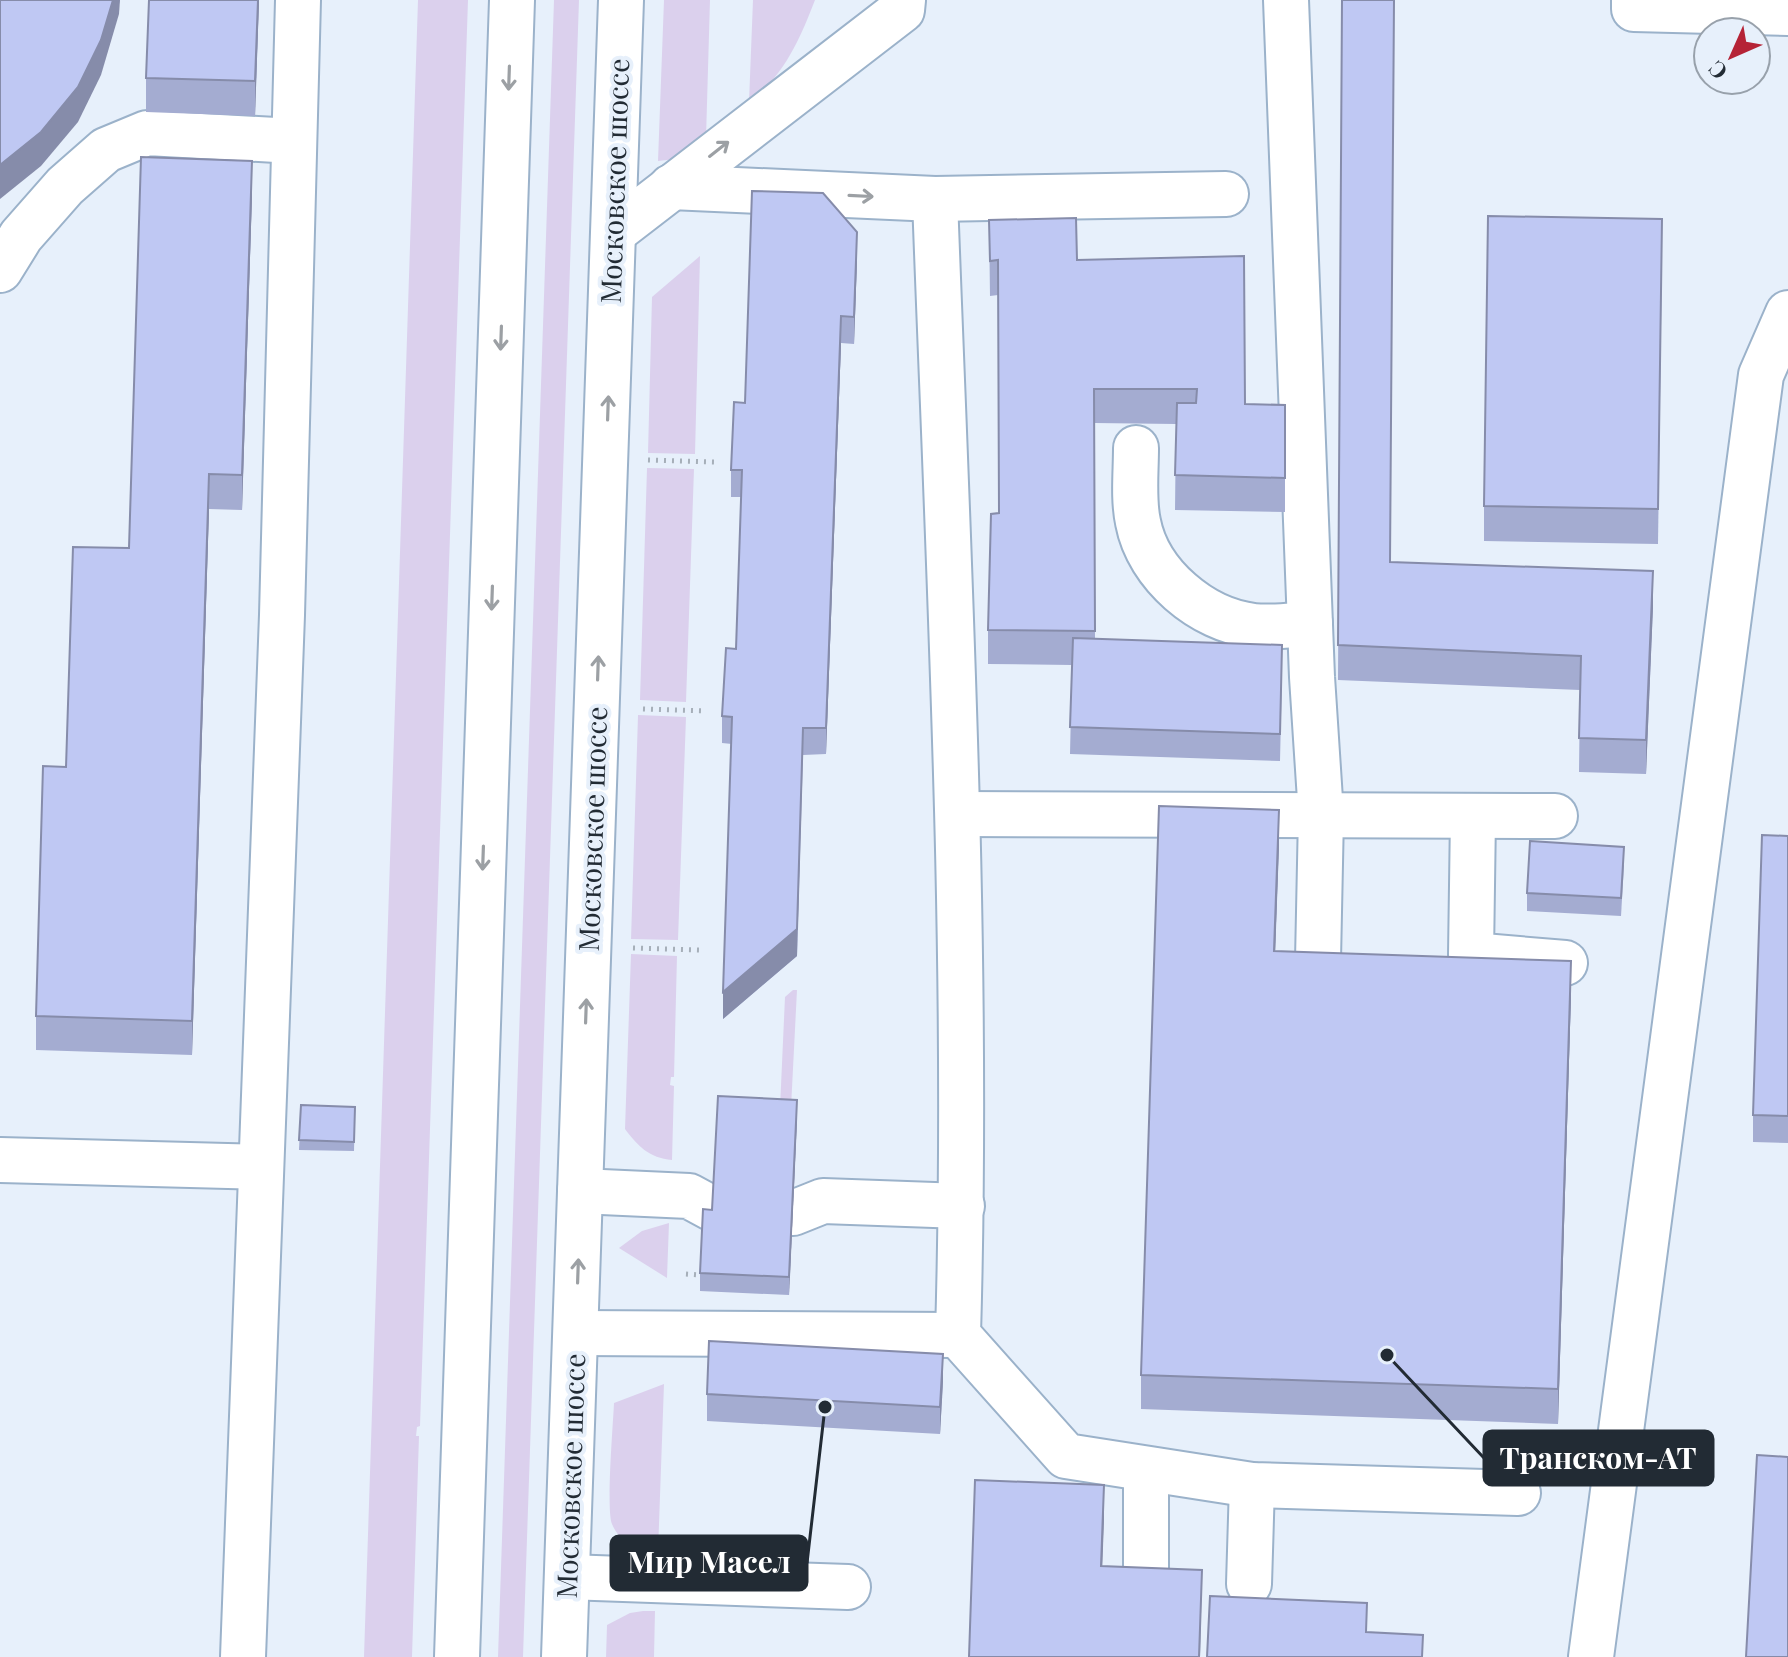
<svg xmlns="http://www.w3.org/2000/svg" width="1788" height="1657" font-family="'Playfair Display',serif">
  <style>
    .green { fill: #dbd0ed }
    .lines { fill: none; stroke-linecap: round; stroke-linejoin: round }
    .minor-casing { stroke: #9bb2ca; stroke-width: 48 }
    .major-casing { stroke: #9bb2ca; stroke-width: 48 }
    .path { stroke: #a6afb9; stroke-width: 5; stroke-dasharray: 2 6; stroke-linecap: butt }
    .minor { stroke: #fff; stroke-width: 44 }
    .major { stroke: #fff; stroke-width: 44 }
    .wall { fill: #a4acd1 }
    .shaded-wall { fill: #868caa }
    .building { fill: #bfc8f3; stroke: #868caa; stroke-width: 2 }
    .oneway { stroke: #9ca0a4 }
    .labels { text-anchor: middle; stroke-width: 8; stroke-linejoin: round; paint-order: stroke }
    .street-label { font-size: 28px; fill: #222b34; stroke: #e7f0fb }
    .leader { fill: none; stroke: #222b34; stroke-width: 3 }
    .callout-dot { fill: #222b34; stroke: #e7f0fb; stroke-width: 3 }
    .callout { fill: #222b34; stroke: #222b34; stroke-width: 3 }
    .callout-label { font-size: 30px; text-anchor: middle; font-weight: bold; fill: #fff }
  </style>
  <rect width="100%" height="100%" fill="#e7f0fb"/>
  <g class="green">
    <polygon points="418,0 468,0 420,1426 417,1427 416,1436 419,1436 412,1657 364,1657"/>
    <polygon points="554,0 579,0 523,1657 498,1657"/>
    <polygon points="664,0 710,0 706,138 676,159 658,161"/>
    <path d="M753,0h62c-15,39 -31,76 -66,102z"/>
    <polygon points="700,256 695,454 648,453 652,297"/>
    <polygon points="647,468 694,469 686,702 640,700"/>
    <polygon points="638,715 686,717 678,940 631,939"/>
    <path d="M631,954l46,2 -3,121h-3l-1,8 4,1 -2,74c-23,-2 -34,-14 -47,-31z"/>
    <polygon points="793,990 797,990 791,1108 780,1108 785,997"/>
    <polygon points="669,1223 667,1278 619,1248 642,1231"/>
    <path d="M664,1384l-6,168c-19,-2 -38,-8 -46,-28 -6,-15 1,-98 2,-121z"/>
    <polygon points="643,1611 655,1611 654,1657 606,1657 607,1625 630,1613"/>
  </g>
  <g class="lines">
    <defs>
      <g id="minor">
        <polyline points="1286,0 1312,677 1321,815 1318,960"/>
        <polyline points="1634,0 1634,9 1788,13"/>
        <polyline points="671,187 935,199 1226,194"/>
        <path d="M935,199c14,379 34,757 23,1136l108,121 186,29 266,8"/>
        <polyline points="614,232 902,10 903,0"/>
        <polyline points="0,270 21,236 65,186 106,150 147,133 294,141"/>
        <path d="M1136,448c0,24 -3,51 2,74 10,53 64,98 116,104 18,2 38,-1 56,-2"/>
        <polyline points="958,814 1555,816"/>
        <polyline points="1473,816 1471,955 1565,963"/>
        <polyline points="0,1160 261,1167"/>
        <polyline points="580,1191 689,1196 713,1209"/>
        <polyline points="793,1213 823,1201 962,1206"/>
        <polyline points="576,1333 958,1335"/>
        <polyline points="1146,1575 1146,1469"/>
        <polyline points="567,1577 848,1587"/>
        <polyline points="1249,1584 1252,1485"/>
        <polyline points="243,1657 282,615 298,0"/>
        <polyline points="1591,1657 1761,375 1788,313"/>
      </g>
      <g id="major">
        <polyline points="457,1657 512,0"/>
        <polyline points="564,1657 621,0"/>
      </g>
    </defs>
    <use href="#minor" class="minor-casing"/>
    <use href="#major" class="major-casing"/>
    <g class="path">
      <polyline points="648,460 715,462"/>
      <polyline points="643,709 706,711"/>
      <polyline points="633,948 700,950"/>
      <polyline points="686,1274 701,1275"/>
    </g>
    <use href="#minor" class="minor"/>
    <use href="#major" class="major"/>
  </g>
  <g class="wall">
    <polygon points="259,0 255,116 146,112 146,78"/>
    <polygon points="1342,0 1390,562 1653,606 1646,774 1579,772 1580,690 1338,680"/>
    <polygon points="252,195 242,510 209,509 192,1055 36,1050 36,1016 66,767 129,548"/>
    <polygon points="989,220 1077,260 1245,404 1285,405 1285,512 1175,510 1176,424 1094,423 1095,639 1282,672 1280,761 1070,754 1072,665 988,664 988,630 999,513 998,295 990,296"/>
    <polygon points="1662,254 1658,544 1484,541 1484,506"/>
    <polygon points="857,259 854,344 841,343 826,754 803,755 797,956 723,1019 732,744 722,743 722,716 736,649 741,497 731,497 731,470 745,403"/>
    <polygon points="1788,836 1788,1143 1753,1142 1753,1115"/>
    <polygon points="1279,845 1275,951 1571,995 1558,1424 1141,1409 1141,1375"/>
    <polygon points="1624,865 1621,916 1527,911 1527,893"/>
    <polygon points="301,1105 355,1107 354,1151 299,1150"/>
    <polygon points="797,1118 789,1295 700,1291 700,1273 712,1210"/>
    <polygon points="943,1381 940,1434 707,1421 707,1394"/>
  </g>
  <g class="shaded-wall">
    <polygon points="113,0 120,0 119,14 101,75 78,122 41,166 0,199 0,165"/>
    <polygon points="258,0 259,0 255,116 255,81"/>
    <polygon points="252,161 252,195 242,510 242,475"/>
    <polygon points="857,232 857,259 854,344 854,317"/>
    <polygon points="841,316 841,343 826,754 826,728"/>
    <polygon points="209,474 209,509 192,1055 192,1021"/>
    <polygon points="1653,571 1653,606 1646,774 1646,740"/>
    <polygon points="803,728 797,956 723,1019 723,992"/>
    <polygon points="1279,810 1279,845 1274,985 1274,951"/>
    <polygon points="1571,961 1571,995 1558,1424 1558,1389"/>
    <polygon points="797,1100 797,1118 789,1295 789,1277"/>
    <polygon points="943,1354 943,1381 940,1434 940,1407"/>
    <polygon points="1104,1485 1104,1520 1101,1601 1101,1566"/>
    <polygon points="1202,1570 1200,1657 1199,1657"/>
  </g>
  <g class="building">
    <polygon points="0,0 113,0 101,40 78,87 41,132 0,165"/>
    <polygon points="149,0 258,0 255,81 146,78"/>
    <polygon points="1342,0 1394,0 1390,562 1653,571 1646,740 1579,738 1581,656 1338,645"/>
    <polygon points="141,157 252,161 242,475 209,474 192,1021 36,1016 43,766 66,767 73,547 129,548"/>
    <polygon points="752,191 823,193 857,232 854,317 841,316 826,728 803,728 797,929 723,992 732,717 722,716 726,648 736,649 742,470 731,470 734,402 745,403"/>
    <polygon points="1488,216 1662,219 1658,509 1484,506"/>
    <polygon points="1076,218 1077,260 1244,256 1245,404 1285,405 1285,478 1175,475 1177,403 1196,403 1197,389 1094,389 1095,631 988,630 991,514 999,513 998,260 990,261 989,220"/>
    <polygon points="1073,638 1282,645 1280,734 1070,727"/>
    <polygon points="1159,806 1279,810 1274,951 1571,961 1558,1389 1141,1375"/>
    <polygon points="1762,835 1788,836 1788,1116 1753,1115"/>
    <polygon points="1530,841 1624,847 1621,898 1527,893"/>
    <polygon points="718,1096 797,1100 789,1277 700,1273 703,1209 712,1210"/>
    <polygon points="301,1105 355,1107 354,1142 299,1140"/>
    <polygon points="709,1341 943,1354 940,1407 707,1394"/>
    <polygon points="1757,1455 1788,1457 1788,1657 1746,1657"/>
    <polygon points="975,1480 1104,1485 1101,1566 1202,1570 1199,1657 969,1657"/>
    <polygon points="1210,1596 1367,1603 1366,1632 1423,1635 1422,1657 1207,1657"/>
  </g>
  <defs><path id="oneway-shaft" d="M-6 0H5M1.5-3L5.5 0L1.5 3" fill="none" stroke-width="1.6" stroke-linecap="round" stroke-linejoin="round" transform="scale(2)"/></defs>
  <g class="oneway">
    <use href="#oneway-shaft" transform="translate(509 78) rotate(92)"/>
    <use href="#oneway-shaft" transform="translate(719 149) rotate(-38)"/>
    <use href="#oneway-shaft" transform="translate(861 196) rotate(3)"/>
    <use href="#oneway-shaft" transform="translate(501 338) rotate(92)"/>
    <use href="#oneway-shaft" transform="translate(608 408) rotate(-88)"/>
    <use href="#oneway-shaft" transform="translate(492 598) rotate(92)"/>
    <use href="#oneway-shaft" transform="translate(598 668) rotate(-88)"/>
    <use href="#oneway-shaft" transform="translate(483 858) rotate(92)"/>
    <use href="#oneway-shaft" transform="translate(586 1011) rotate(-88)"/>
    <use href="#oneway-shaft" transform="translate(578 1271) rotate(-88)"/>
  </g>
  <g class="labels">
    <g class="street-label">
      <text transform="translate(615 181) rotate(-88)" y="10">Московское шоссе</text>
      <text transform="translate(593 829) rotate(-88)" y="10">Московское шоссе</text>
      <text transform="translate(571 1476) rotate(-88)" y="10">Московское шоссе</text>
    </g>
  </g>
  <path class="leader" d="M1387 1355L1484 1458M825 1407L807 1563"/>
  <g class="callout-dot">
    <circle cx="1387" cy="1355" r="8"/>
    <circle cx="825" cy="1407" r="8"/>
  </g>
  <g class="callout">
    <rect x="1484" y="1431" width="229" height="54" rx="8"/>
    <rect x="611" y="1536" width="196" height="54" rx="8"/>
  </g>
  <g class="callout-label">
    <text x="1598" y="1469">Транском-АТ</text>
    <text x="709" y="1573">Мир Масел</text>
  </g>
  <g transform="translate(1732 56) rotate(225)"><circle r="38" fill="#e7f0fb" stroke="#98a1ab" stroke-width="2"/>
  <path d="M0-6L14 30L0 20L-14 30Z" fill="#b52336"/>
  <text y="-12" font-size="22" font-weight="bold" text-anchor="middle" fill="#222b34">С</text>
  </g>
</svg>
